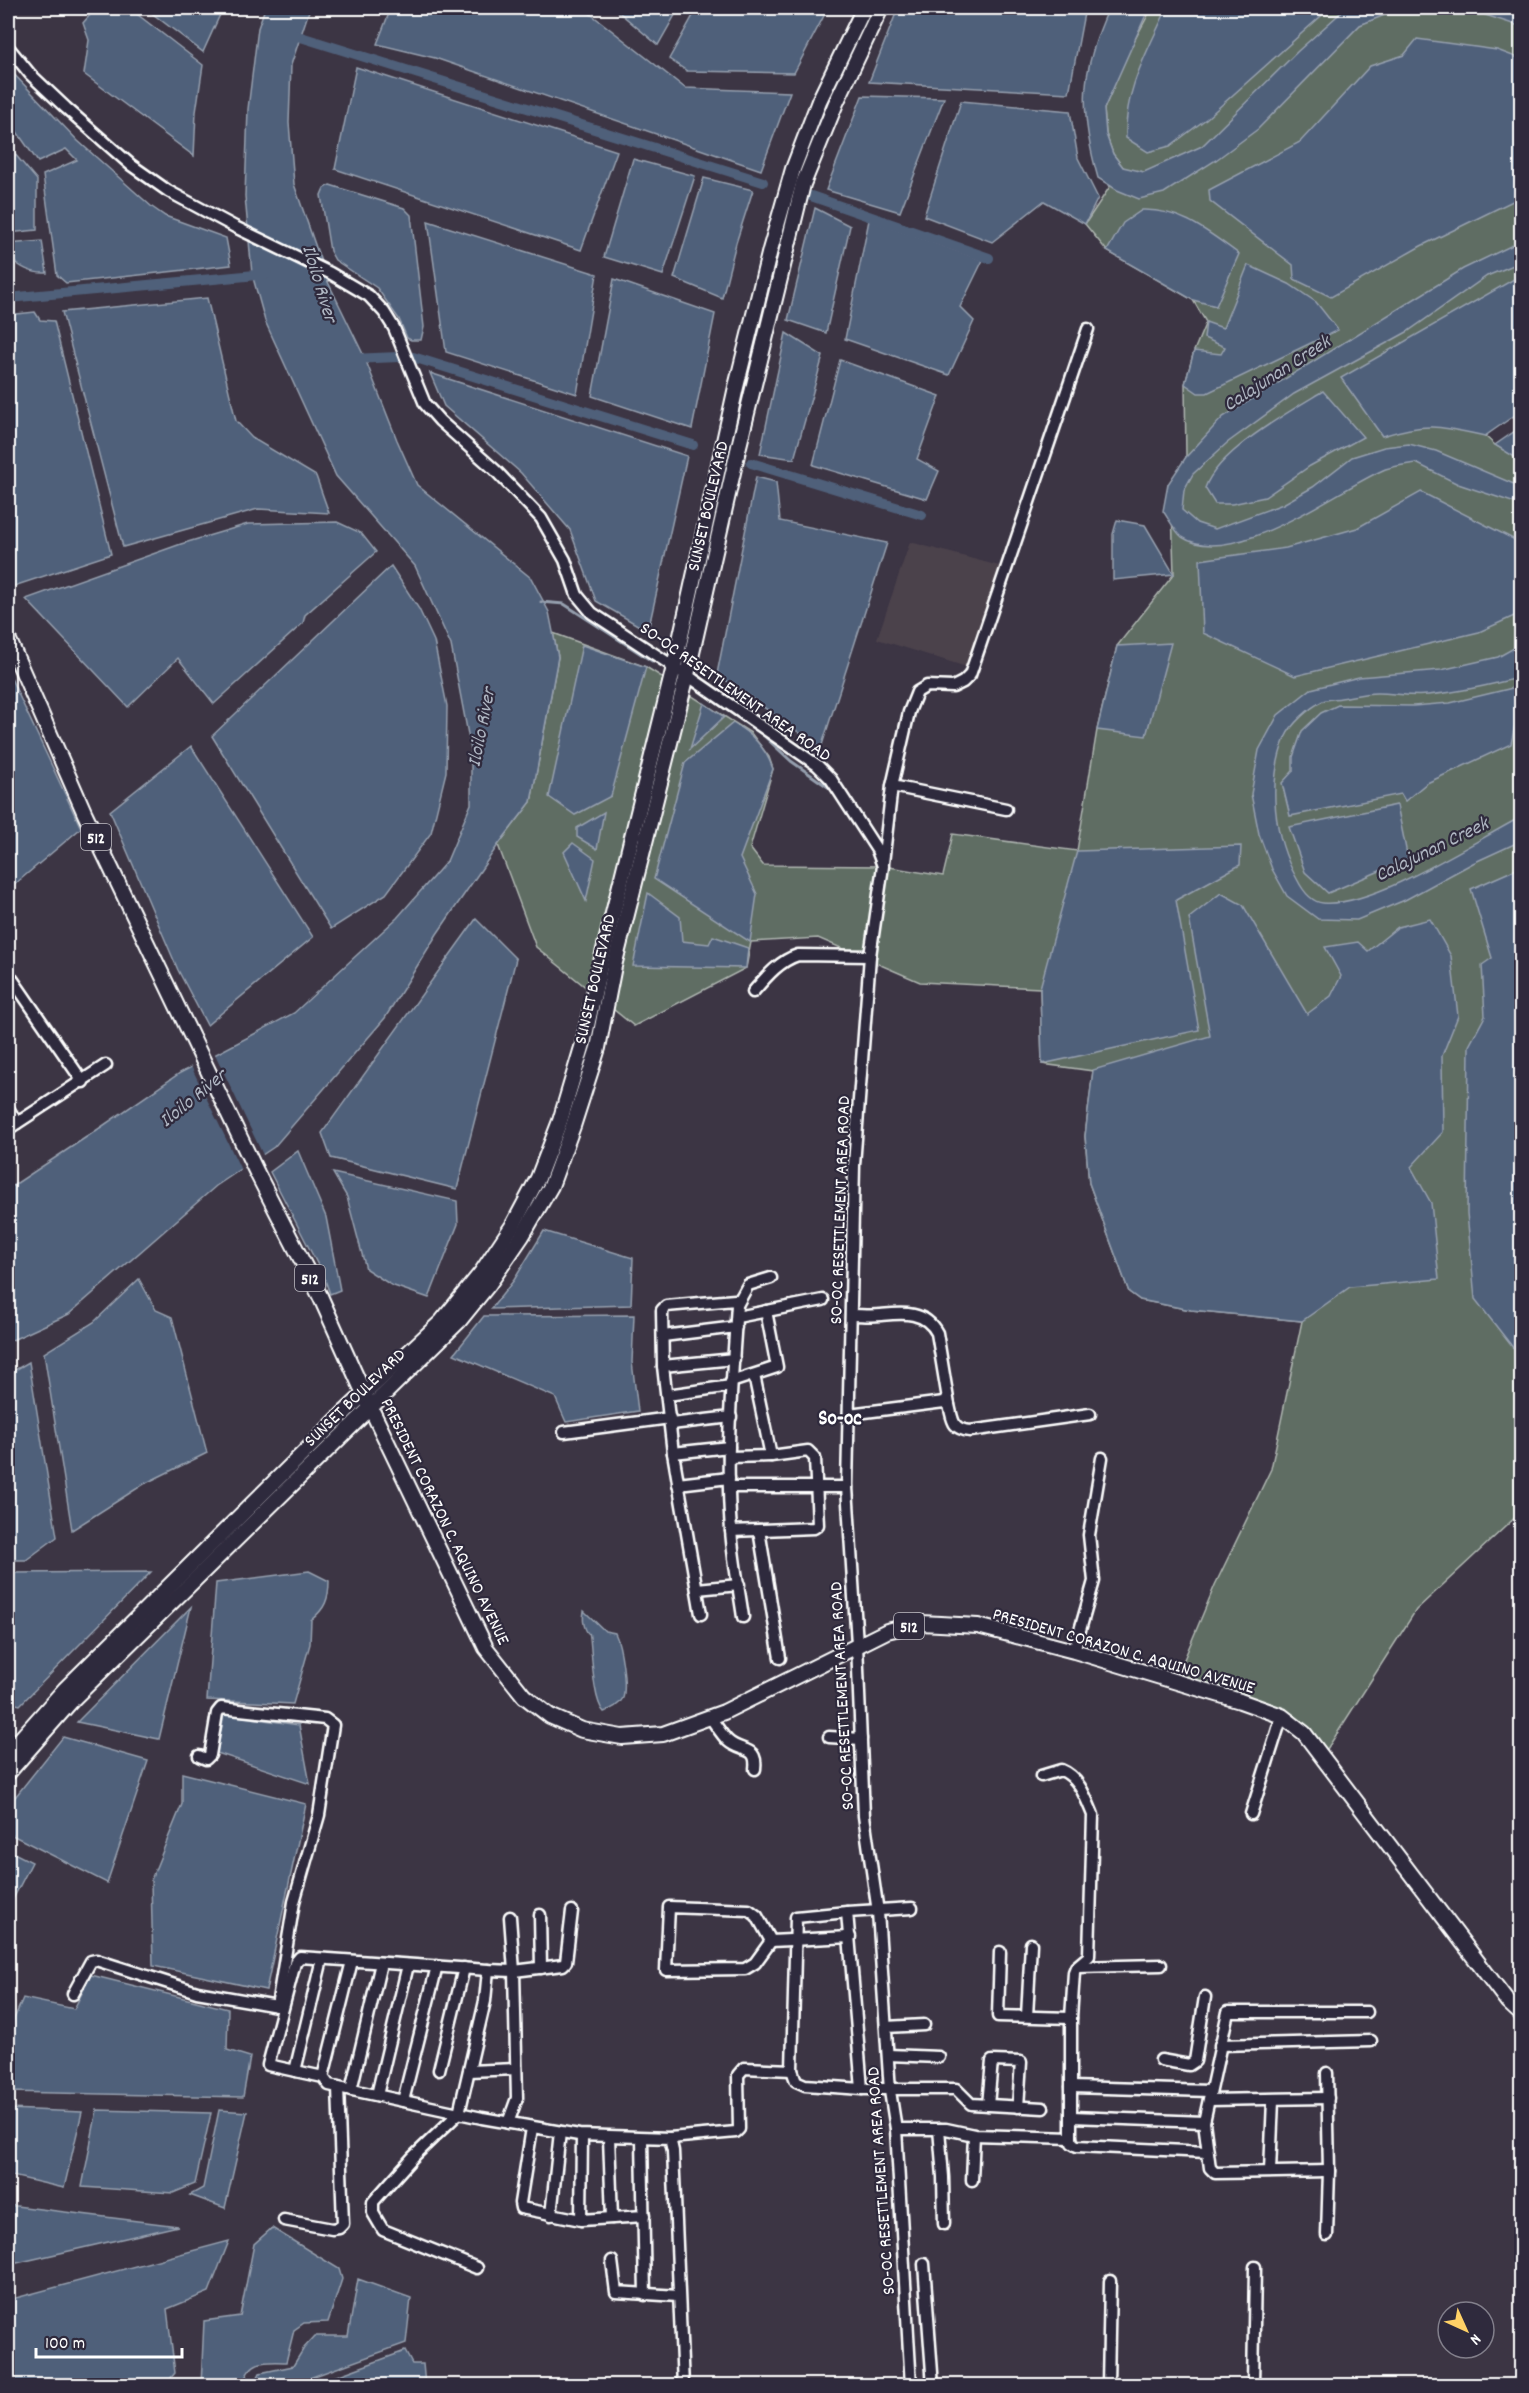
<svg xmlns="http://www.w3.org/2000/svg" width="1529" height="2393" font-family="Dekko,sans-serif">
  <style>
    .built { fill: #4c424c }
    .green { fill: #5f6d63; stroke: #afb6b1; stroke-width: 1.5 }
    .water { fill: #50607a; stroke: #96a0af; stroke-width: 1.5 }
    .pier { fill: #3c3544 }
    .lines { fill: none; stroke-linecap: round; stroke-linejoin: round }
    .stream { stroke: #96a0af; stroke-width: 3 }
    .canal { stroke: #50607a; stroke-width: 10 }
    .minor-casing { stroke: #fff; stroke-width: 15 }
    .major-casing { stroke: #fff; stroke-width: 18 }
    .minor { stroke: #2f2a3d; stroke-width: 10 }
    .major { stroke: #2f2a3d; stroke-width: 14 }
    .labels { text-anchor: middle; stroke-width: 4.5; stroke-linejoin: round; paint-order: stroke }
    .shield { fill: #2f2a3d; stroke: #c1bfc5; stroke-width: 1.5 }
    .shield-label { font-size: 16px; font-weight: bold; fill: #fff }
    .street-label { font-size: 18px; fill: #fff; stroke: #2f2a3d }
    .water-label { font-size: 20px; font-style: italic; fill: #b0b7c3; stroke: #2f2a3d }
    .quarter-label { font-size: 21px; font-weight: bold; fill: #fff; stroke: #2f2a3d }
  </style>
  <rect width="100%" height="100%" fill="#3c3544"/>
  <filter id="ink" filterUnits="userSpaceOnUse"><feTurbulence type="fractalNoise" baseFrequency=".0167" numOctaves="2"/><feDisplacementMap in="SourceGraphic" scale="12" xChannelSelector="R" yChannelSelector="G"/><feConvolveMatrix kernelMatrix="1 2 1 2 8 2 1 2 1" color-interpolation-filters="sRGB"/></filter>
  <g filter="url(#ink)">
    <polygon class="built" points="910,542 1003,567 970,668 877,639"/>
    <polygon class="green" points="1152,8 1521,8 1521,408 1485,436 1495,445 1522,461 1521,1512 1416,1610 1322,1757 1290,1721 1175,1681 1215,1585 1271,1469 1302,1321 1191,1310 1140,1300 1129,1292 1089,1183 1085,1136 1093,1071 1042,1064 1040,988 920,982 818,938 751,942 746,968 634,1026 536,947 498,845 531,802 558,657 553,633 646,667 751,733 769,757 773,769 750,848 763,865 883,866 943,876 953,834 1077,851 1097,730 1117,646 1174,574 1172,508 1186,457 1185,384 1194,351 1206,322 1193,300 1107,251 1085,224 1123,167 1113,154 1106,134 1104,109 1128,52"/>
    <g class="water">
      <polygon points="96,8 129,8 203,65 196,112 194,156 84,74 89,40 83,23"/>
      <polygon points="145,8 223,8 203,52"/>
      <polygon points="265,8 310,8 291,65 289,123 294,184 328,282 364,356 397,440 417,485 531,578 549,612 558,657 531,802 498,845 437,934 385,1018 274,1147 216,1186 69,1314 8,1342 8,1189 91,1134 180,1073 294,1013 397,918 447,861 471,804 471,750 451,645 415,566 336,476 265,321 252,274 245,196 248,109 258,28"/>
      <polygon points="391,8 583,8 685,88 790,92 761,170 435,58 377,44"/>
      <polygon points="614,8 679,8 658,45"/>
      <polygon points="813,8 828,8 794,73 687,71 669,59 695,12 811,10"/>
      <polygon points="898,8 1085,8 1069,93 869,82"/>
      <path d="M1109,8h40l-45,101 2,25 7,20 10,13 21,5 58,-26 96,-95 48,-43h56l-42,17 -102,104 -42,31 -52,33 -25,6 -22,-9 -19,-12c-19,-68 -18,-106 11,-170z"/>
      <path d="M1167,8h163l-124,111 -36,27 -22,6 -22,-14c-2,-49 22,-87 41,-130z"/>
      <polygon points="1464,8 1521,8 1521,26 1519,26"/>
      <polygon points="1417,39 1497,50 1521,59 1521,197 1421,246 1331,297 1294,279 1293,265 1210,201 1209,190 1300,142 1370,66 1404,55"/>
      <polygon points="356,67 617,151 581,250 335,169"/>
      <polygon points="8,68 78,141 152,207 165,216 226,238 231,265 66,283 57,275 43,175 77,160 66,149 38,162 8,119"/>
      <polygon points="862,96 944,98 900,212 826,190"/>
      <polygon points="961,101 1070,111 1078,158 1098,198 1085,224 1044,201 992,242 924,216"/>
      <polygon points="8,146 37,180 37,230 8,233"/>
      <polygon points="633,159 695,176 663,275 604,257"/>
      <polygon points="704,178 753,190 736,243 722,298 674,278"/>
      <polygon points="330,185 404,208 411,215 424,327 421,340 411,340 407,338 399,319 377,288 335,260 330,251 321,195 324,188"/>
      <polygon points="815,208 850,226 826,333 788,320"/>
      <path d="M1142,210c40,-1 66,22 97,44l-23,52 -23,-6 -86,-49 16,-28z"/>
      <polygon points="869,220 983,260 960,307 974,321 949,375 845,339"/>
      <polygon points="428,221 597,274 577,394 446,352"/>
      <path d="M42,241l5,32c-16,1 -27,-6 -39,-16v-13z"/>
      <path d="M1521,241v21l-34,14 -80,56 -113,62 -67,49 -34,31 -9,16 -2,20 15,13 18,6 68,-25 30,-17 39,-30 32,-10 25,-3 27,7 85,36v18l-63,-21 -42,-21c-11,2 -25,3 -35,8 -47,21 -149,99 -199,66 -7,-6 -14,-19 -19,-26l5,-27 18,-27 37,-40 240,-148z"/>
      <polygon points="1248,265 1289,284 1316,302 1338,330 1207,393 1198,393 1185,384 1194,351 1221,354 1225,347 1204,338 1206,322 1223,328"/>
      <path d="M1521,275l1,133 -4,5 -33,23c-45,-10 -58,-14 -103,0l-41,-58z"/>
      <polygon points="614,279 715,314 692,429 592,396"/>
      <polygon points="207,298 236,421 252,438 316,476 329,513 258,509 123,547 62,312"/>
      <polygon points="35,312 40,320 54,321 111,554 8,588 8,315"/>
      <polygon points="786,333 823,356 794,459 760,454"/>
      <polygon points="840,360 940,396 917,459 939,471 927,499 813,465"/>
      <polygon points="430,373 687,456 648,631 596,601 570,530 521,473 444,406"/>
      <path d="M1323,391l40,46 -53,29 -45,31 -33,7h-17l-10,-16c13,-37 85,-77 118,-97z"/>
      <polygon points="1521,427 1521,461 1495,445"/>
      <polygon points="756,477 776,482 780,521 887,543 821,748 717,674"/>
      <polygon points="1421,492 1521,543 1521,613 1479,632 1295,676 1203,633 1200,560 1286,548 1357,528"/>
      <polygon points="1117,520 1145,525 1174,574 1113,580 1113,534"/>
      <polygon points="337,522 361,533 376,552 305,615 303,623 214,704 178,658 128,707 26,599 181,544 248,524"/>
      <polygon points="391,566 419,609 434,641 447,706 446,772 431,833 386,894 331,929 212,736"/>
      <polygon points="1171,643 1146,736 1097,730 1117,646"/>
      <path d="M1521,644v33c-30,8 -62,15 -93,18 -17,2 -34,-2 -51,-2 -11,0 -24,3 -36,5 -5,1 -13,1 -18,3 -14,7 -32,23 -38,37 -18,45 -11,100 12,141 5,10 14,23 26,24 52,4 150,-61 198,-86v24l-48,22 -68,37 -48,20 -39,-1 -31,-23 -15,-27 -13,-35 -8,-40 8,-44 19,-35 33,-26 48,-12 82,-7 57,-13z"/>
      <polygon points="582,645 646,667 611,796 575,815 549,797"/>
      <polygon points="8,672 81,828 8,890"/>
      <polygon points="1521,686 1521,696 1511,744 1427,783 1405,801 1401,794 1290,816 1282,783 1293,771 1293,757 1302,731 1321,713 1338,705 1413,706 1450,703"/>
      <polygon points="704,703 724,717 690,749"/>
      <path d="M733,723c20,11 33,25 40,46l-33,89 17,36 -7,48 -96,-63 31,-116z"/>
      <polygon points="191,746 313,937 207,1025 178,970 110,811"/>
      <polygon points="1397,805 1408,859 1328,893 1305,872 1289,827"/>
      <polygon points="604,812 597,849 577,837 577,828"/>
      <polygon points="573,843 595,859 586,901 564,852"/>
      <polygon points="1241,846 1240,865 1176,900 1199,1030 1042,1064 1040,988 1077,851"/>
      <polygon points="1521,867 1521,1358 1475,1299 1467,1213 1469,1046 1485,1016 1482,965 1492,958 1471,889"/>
      <polygon points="648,893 680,917 682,941 709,944 713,936 748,948 746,968 633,966"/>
      <polygon points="1221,893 1243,905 1307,1014 1331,996 1341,976 1325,947 1358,942 1368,951 1398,927 1430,919 1451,956 1458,1016 1442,1056 1443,1132 1411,1167 1431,1203 1439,1279 1350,1287 1302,1321 1191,1310 1140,1300 1129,1292 1089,1183 1085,1136 1093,1070 1210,1036 1189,918"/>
      <polygon points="476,919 516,959 457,1189 331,1158 322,1133"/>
      <polygon points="298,1151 326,1217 340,1290 330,1294 324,1277 270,1172"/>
      <polygon points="333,1173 457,1201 458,1224 429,1298 391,1285 366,1269 347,1197"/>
      <polygon points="544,1231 633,1258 631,1305 491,1309 514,1280"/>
      <polygon points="139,1279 156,1310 172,1317 207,1453 144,1484 72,1530 44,1353 94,1322"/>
      <polygon points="634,1315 632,1362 638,1411 566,1422 555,1397 454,1354 484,1316"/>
      <polygon points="29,1362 57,1537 26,1560 8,1560 8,1374"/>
      <path d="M309,1571l20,10c0,18 -4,28 -18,39l-1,24 -17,60 -86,-4 9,-117z"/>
      <polygon points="151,1572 20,1705 8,1702 8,1573"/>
      <polygon points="191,1607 159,1739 77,1722"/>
      <path d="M584,1611l21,20 10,2c6,12 12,52 8,65 -4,8 -12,11 -19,14 -11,-11 -12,-57 -14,-74 -1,-9 0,0 -4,-8 -3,-6 -3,-14 -2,-19z"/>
      <polygon points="224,1714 299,1725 310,1784 217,1753"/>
      <polygon points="63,1737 148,1761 107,1883 8,1833 8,1806"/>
      <polygon points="182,1773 306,1804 266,1990 153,1966 151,1880 182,1804"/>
      <polygon points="8,1850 32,1862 8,1909"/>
      <polygon points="91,1975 228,2009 227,2050 250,2057 243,2097 8,2092 8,2033 23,1998 74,2009"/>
      <polygon points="8,2109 82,2112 64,2188 8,2175"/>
      <polygon points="97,2110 211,2113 195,2184 173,2193 82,2187"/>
      <polygon points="219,2110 247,2112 225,2208 190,2195 203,2188"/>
      <polygon points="8,2205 178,2226 8,2265"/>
      <path d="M272,2228l67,41 3,10 -14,43 -24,1 -10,7 -8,32c-23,-1 -37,-2 -43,23h-42l3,-64 36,-5 14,-72z"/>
      <polygon points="229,2241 209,2292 167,2309 175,2373 165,2385 8,2385 8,2300"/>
      <polygon points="358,2279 411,2298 406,2343 290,2385 254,2385 260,2373 293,2366 304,2348 315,2336 348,2336"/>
      <polygon points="405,2351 412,2364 423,2364 425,2385 312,2385"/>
    </g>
    <polygon class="pier" points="214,1052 264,1157 242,1172 190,1064"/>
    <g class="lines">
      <g class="stream">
        <polyline points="541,602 564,604 652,661"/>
        <polyline points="704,694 763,735 791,761 828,787"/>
        <polyline points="8,2012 11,2013"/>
      </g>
      <g class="canal">
        <polyline points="288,33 763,182"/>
        <polyline points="811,196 989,258"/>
        <polyline points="8,298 267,274"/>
        <polyline points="413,357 693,445"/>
        <polyline points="351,359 399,357"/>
        <polyline points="751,463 922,515"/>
      </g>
      <defs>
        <g id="minor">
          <polyline points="8,47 30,74 66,108 131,165 168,191 235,227 330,273 369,296 384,312 394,328 425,404 440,421 495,470 541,518 565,560 577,595 592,613 694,680 817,765 831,779 877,850 883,866 870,956 854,1165 847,1487 857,1644 864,1816 878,1912 890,2091 896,2129 911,2386"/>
          <polyline points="892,786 1006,809"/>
          <polyline points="883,863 892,786 909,712 917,692 927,686 953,687 963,682 970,675 1088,329"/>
          <polyline points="8,973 83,1082"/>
          <path d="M753,992c13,-15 26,-31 45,-37l72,1"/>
          <polyline points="8,1108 17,1123"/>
          <polyline points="8,1129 106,1065"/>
          <polyline points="737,1305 748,1285 771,1278"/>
          <path d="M852,1315c9,0 19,1 29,0 21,-2 44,-5 56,18l12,72"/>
          <polyline points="737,1317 823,1300"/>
          <polyline points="663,1336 736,1327"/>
          <polyline points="663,1366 734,1359"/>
          <polyline points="754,1375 771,1456"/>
          <polyline points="731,1382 777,1367 766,1311"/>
          <polyline points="667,1395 731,1386"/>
          <path d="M849,1414l95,-12 5,3c4,16 3,24 21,26l120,-17"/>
          <polyline points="671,1424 731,1417"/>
          <polyline points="564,1432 670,1418"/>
          <polyline points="673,1453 729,1447"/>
          <polyline points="729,1457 771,1456 808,1451 815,1458 818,1525 814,1528 731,1531"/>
          <polyline points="678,1484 729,1478"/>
          <polyline points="730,1487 847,1487"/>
          <polyline points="759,1530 780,1658"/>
          <polyline points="697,1589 739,1585"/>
          <path d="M701,1614l-28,-161 -10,-87 -1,-56 4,-4 69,-6 2,5c-5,75 -12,150 -6,225 2,29 8,59 12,87"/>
          <polyline points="1074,1651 1094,1581 1089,1535 1102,1458"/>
          <path d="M710,1717c6,8 11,17 18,24 13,12 30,4 27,28"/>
          <polyline points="829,1737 861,1739"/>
          <polyline points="199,1756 206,1759 210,1755 217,1713 221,1708 325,1719 333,1725 319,1815 294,1902 277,2006"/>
          <polyline points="1251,1814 1282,1716"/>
          <polygon points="669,1907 749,1910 757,1916 771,1941 755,1963 745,1969 666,1970"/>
          <polyline points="572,1911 566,1962 563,1965 514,1971 488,1970 300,1957 295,1963 268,2065 323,2077 329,2085 482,2118 579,2135 670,2138 673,2151 683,2386"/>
          <polyline points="847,1912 796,1917 792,2070 796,2081 805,2085 862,2089 956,2089 971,2104 1043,2108"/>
          <polyline points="540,1915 541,1968"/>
          <polyline points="771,1941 850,1937"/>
          <polyline points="1000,1952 998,2016 1071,2018"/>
          <polyline points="1077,1967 1161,1965"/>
          <polyline points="73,1994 91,1961 96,1960 197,1992 283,2007"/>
          <polyline points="1027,2016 1031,1944"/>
          <polyline points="886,2027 924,2025"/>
          <polyline points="1220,2045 1371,2041"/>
          <polyline points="888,2055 939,2057"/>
          <polyline points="1161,2060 1189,2065 1195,2061 1205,1997"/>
          <polyline points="439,2070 464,1968"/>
          <polyline points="295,2071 322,1959"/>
          <polyline points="469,2071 516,2069"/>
          <polyline points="323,2077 352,1961"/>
          <polyline points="1071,2087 1210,2091"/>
          <polyline points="862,2089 847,1912 912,1908"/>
          <polyline points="351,2090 381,1963"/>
          <polyline points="377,2095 408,1965"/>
          <polyline points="1209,2100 1328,2098"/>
          <polyline points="403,2101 437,1966"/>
          <polyline points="988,2105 992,2061 1021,2062 1018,2107"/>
          <polyline points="1072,2117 1204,2122 1228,2012 1367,2012"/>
          <polyline points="1204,2122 1210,2168 1215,2173 1329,2171"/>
          <polyline points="508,2123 517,2098 514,1971 510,1917"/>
          <polyline points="532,2128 520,2203 521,2208 581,2220 644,2216"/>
          <path d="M896,2129h50l28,6 97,3v-120l3,-46 2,-5 13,-11 4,-141c-7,-17 -14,-38 -32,-45l-20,6"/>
          <polyline points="939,2129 943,2177 944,2224"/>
          <polyline points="609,2137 612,2218"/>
          <polyline points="670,2138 736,2132 739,2129 738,2075 744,2068 792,2070"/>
          <polyline points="1071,2138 1072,2143 1077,2146 1207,2152"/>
          <polyline points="642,2139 645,2295"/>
          <polyline points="1270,2171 1273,2100"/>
          <polyline points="972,2180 974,2135"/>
          <polyline points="551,2215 560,2132"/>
          <polyline points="284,2220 332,2229 339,2228 343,2224 338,2087"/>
          <polyline points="581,2220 582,2136"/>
          <polyline points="1327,2235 1329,2171 1327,2073"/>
          <polyline points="612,2261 616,2292 678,2296"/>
          <polyline points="924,2264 933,2386"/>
          <polyline points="477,2268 383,2230 373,2213 373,2202 413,2157 459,2113 485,2001 488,1970"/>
          <polyline points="1108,2386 1110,2281"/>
          <polyline points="1253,2386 1255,2267"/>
        </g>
        <g id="major">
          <polyline points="8,638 85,814 257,1173 320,1296 364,1394 486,1648 524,1696 550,1716 582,1730 622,1737 663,1734 724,1712 887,1631 921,1623 978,1626 1074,1651 1240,1701 1282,1716 1304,1733 1508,2002 1522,2015"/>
          <polyline points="8,1753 65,1689 346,1411 442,1321 481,1273 513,1225 538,1178 560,1121 583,1044 601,962 674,667 736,387 770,250 793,169 819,101 864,8"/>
          <polyline points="8,1773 74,1698 459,1321 489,1284 522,1236 551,1186 573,1126 598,1048 614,966 687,675 739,446 803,184 836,103 881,8"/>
        </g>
      </defs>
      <use href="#minor" class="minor-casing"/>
      <use href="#major" class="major-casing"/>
      <use href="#minor" class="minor"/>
      <use href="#major" class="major"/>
    </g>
  </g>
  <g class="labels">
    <g class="shield">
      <rect x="81" y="824" width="30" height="26" rx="4.5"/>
      <rect x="295" y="1265" width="30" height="26" rx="4.5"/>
      <rect x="894" y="1613" width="30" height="26" rx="4.5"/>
    </g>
    <g class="shield-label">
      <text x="96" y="843">512</text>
      <text x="310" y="1284">512</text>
      <text x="909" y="1632">512</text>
    </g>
    <g class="street-label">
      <text transform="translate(707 506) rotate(-77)" y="6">SUNSET BOULEVARD</text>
      <text transform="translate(736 691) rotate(35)" y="6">SO-OC RESETTLEMENT AREA ROAD</text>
      <text transform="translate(594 979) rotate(-77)" y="6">SUNSET BOULEVARD</text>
      <text transform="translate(839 1210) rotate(-88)" y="6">SO-OC RESETTLEMENT AREA ROAD</text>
      <text transform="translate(354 1397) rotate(-44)" y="6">SUNSET BOULEVARD</text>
      <text transform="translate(446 1521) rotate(64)" y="6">PRESIDENT CORAZON C. AQUINO AVENUE</text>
      <text transform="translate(1124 1650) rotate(16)" y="6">PRESIDENT CORAZON C. AQUINO AVENUE</text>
      <text transform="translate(841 1696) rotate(-93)" y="6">SO-OC RESETTLEMENT AREA ROAD</text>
      <text transform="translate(880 2181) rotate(-94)" y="6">SO-OC RESETTLEMENT AREA ROAD</text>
    </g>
    <g class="water-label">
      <text transform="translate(321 283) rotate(73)" y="7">Iloilo River</text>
      <text transform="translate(1276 372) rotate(-33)" y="7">Calajunan Creek</text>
      <text transform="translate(480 727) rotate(-79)" y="7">Iloilo River</text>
      <text transform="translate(1431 848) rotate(-26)" y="7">Calajunan Creek</text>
      <text transform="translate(192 1097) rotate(-39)" y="7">Iloilo River</text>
    </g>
    <g class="quarter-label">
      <text x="840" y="1424">So-oc</text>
    </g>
  </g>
  <rect width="1529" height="2393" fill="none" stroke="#2f2a3d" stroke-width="30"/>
  <rect x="15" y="15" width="1499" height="2363" fill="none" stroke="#fff" stroke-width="2" filter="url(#ink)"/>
  <g transform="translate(1466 2330) rotate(135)"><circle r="28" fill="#2f2a3d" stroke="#827f8b" stroke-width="1.5"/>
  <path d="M0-4.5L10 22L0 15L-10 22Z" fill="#ffd166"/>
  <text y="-9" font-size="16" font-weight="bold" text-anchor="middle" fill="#ffffff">N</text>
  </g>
  <path d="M36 2348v9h146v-9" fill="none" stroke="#ffffff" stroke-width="3"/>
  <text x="45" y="2348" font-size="18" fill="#ffffff" stroke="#2f2a3d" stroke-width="4.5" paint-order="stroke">100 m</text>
</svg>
